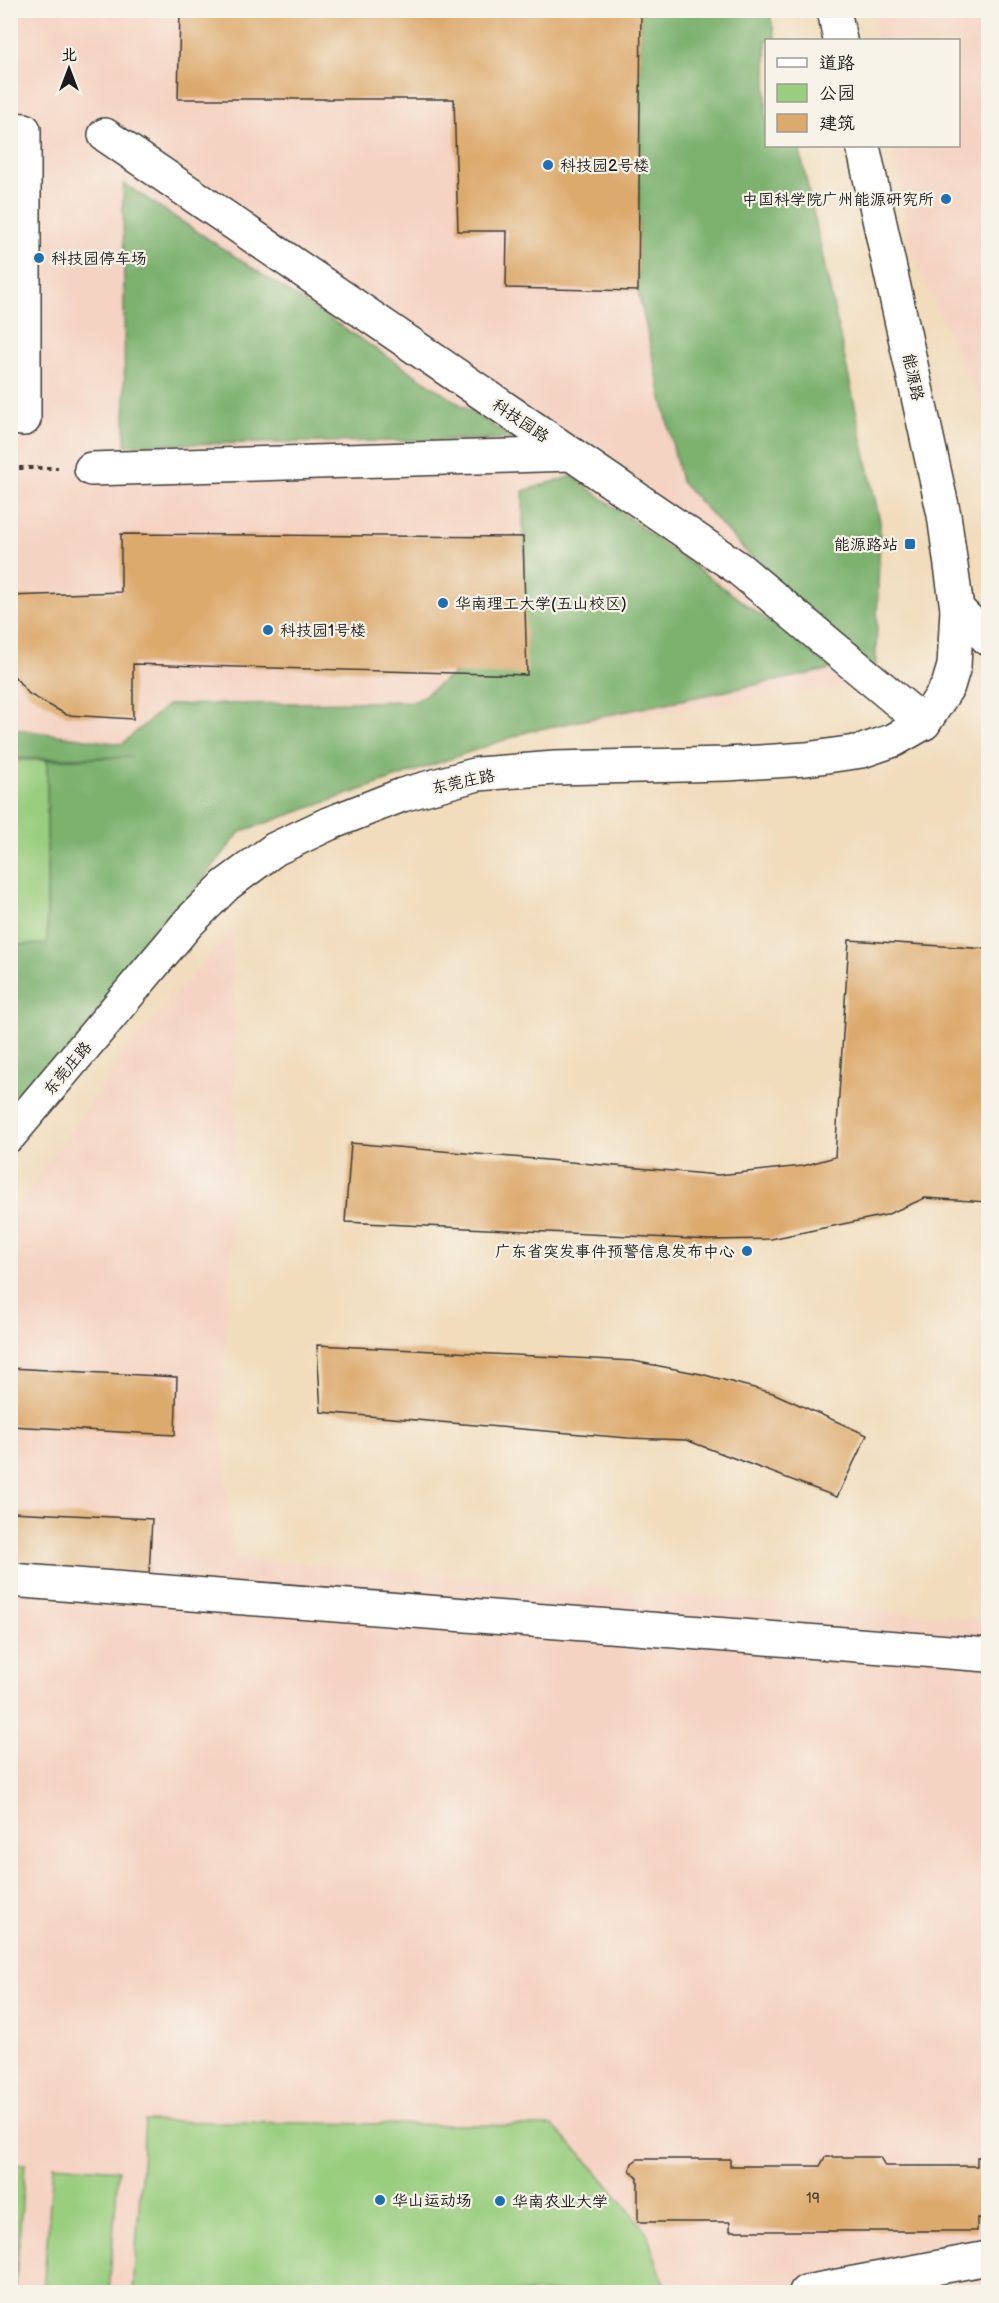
<svg xmlns="http://www.w3.org/2000/svg" width="999" height="2303" font-family="'Balsamiq Sans','LXGW WenKai TC',sans-serif">
  <style>
    .built { fill: #f5d3c2 }
    .green { fill: #9ace7f; stroke: #5b754e; stroke-width: 1.5 }
    .forest { fill: #7bb16e; stroke: #4c6645; stroke-width: 1.5 }
    .building { fill: #ddaa6e }
    .lines { fill: none; stroke-linecap: round; stroke-linejoin: round }
    .street-casing { stroke: #3c3934; stroke-width: 36 }
    .secondary-casing { stroke: #3c3934; stroke-width: 36 }
    .path { stroke: #3c3934; stroke-width: 4; stroke-dasharray: 4.5 4.5; stroke-linecap: butt }
    .street { stroke: #fff; stroke-width: 33 }
    .secondary { stroke: #fff; stroke-width: 33 }
    .poi-dot { fill: #1f6fb2; stroke: #f7f3e8; stroke-width: 2 }
    .labels { text-anchor: middle; stroke-width: 4.5; stroke-linejoin: round; paint-order: stroke }
    .number-label { font-size: 14px; fill: #4c4030 }
    .poi-label { font-size: 16px; fill: #1c1c1c; stroke: #f7f3e8; text-anchor: start }
    .street-label { font-size: 16px; fill: #1c1c1c; stroke: #f7f3e8 }
  </style>
  <rect width="100%" height="100%" fill="#f7f3e8"/>
  <filter id="ink" filterUnits="userSpaceOnUse"><feTurbulence type="fractalNoise" baseFrequency=".0167" numOctaves="2"/><feDisplacementMap in="SourceGraphic" scale="12" xChannelSelector="R" yChannelSelector="G"/><feConvolveMatrix kernelMatrix="1 2 1 2 8 2 1 2 1" color-interpolation-filters="sRGB"/></filter>
  <filter id="wash" filterUnits="userSpaceOnUse"><feTurbulence type="fractalNoise" baseFrequency=".008" numOctaves="4" result="noise"/><feDisplacementMap in="SourceGraphic" scale="24" xChannelSelector="R" yChannelSelector="G"/><feGaussianBlur stdDeviation="1.35" result="paint"/><feColorMatrix in="noise" values="0 0 0 0 0 0 0 0 0 0 0 0 0 0 0 0 0 1.4 0 .05"/><feComposite in="paint" operator="in"/></filter>
  <g filter="url(#wash)">
    <rect width="100%" height="100%" fill="#f1dcbc"/>
    <g class="built">
      <polygon points="11,11 769,11 776,40 766,40 766,146 799,146 880,522 872,684 530,731 240,832 11,1064"/>
      <polygon points="872,11 988,11 988,421 912,252 894,146 958,146 958,40 877,40"/>
      <polygon points="232,930 236,1173 220,1426 234,1558 988,1620 988,2292 11,2292 11,1215 128,1048"/>
    </g>
    <g class="green">
      <polygon points="10,760 47,760 47,945 11,945"/>
      <polygon points="145,2121 553,2126 594,2168 646,2231 667,2292 133,2292"/>
      <polygon points="10,2164 25,2164 15,2292 10,2292"/>
      <polygon points="53,2165 118,2170 109,2292 43,2292"/>
    </g>
    <g class="forest">
      <polygon points="641,11 769,11 776,40 766,40 766,146 799,146 880,522 875,689 681,482 638,291"/>
      <polygon points="123,183 513,439 125,445"/>
      <polygon points="572,476 833,669 530,731 240,832 11,1123 11,945 47,944 47,760 131,757 11,759 10,724 15,729 122,744 167,705 416,701 456,672 523,537 523,491"/>
    </g>
    <g id="blocks">
      <g class="building">
        <polygon points="180,10 641,10 638,291 506,288 507,231 458,231 454,99 178,99"/>
        <polygon points="121,534 523,537 527,675 133,664 133,719 67,715 29,694 10,671 10,596 121,592"/>
        <polygon points="849,940 988,949 988,1202 925,1198 886,1215 771,1239 711,1240 345,1222 351,1143 718,1175 803,1166 835,1157"/>
        <polygon points="317,1345 633,1361 701,1374 773,1393 867,1435 837,1497 686,1440 628,1438 321,1412"/>
        <polygon points="10,1368 177,1377 175,1435 10,1426"/>
        <polygon points="10,1512 152,1519 149,1574 10,1567"/>
        <polygon points="825,2157 880,2157 885,2166 977,2166 977,2157 988,2157 988,2218 977,2218 977,2231 730,2231 730,2222 638,2222 638,2178 630,2170 632,2163 638,2159 730,2159 730,2166 820,2166"/>
      </g>
    </g>
  </g>
  <g filter="url(#ink)">
    <use href="#blocks" fill-opacity="0" stroke="#3c3934" stroke-width="1.5"/>
    <g class="lines">
      <defs>
        <g id="street">
          <polyline points="10,129 24,130 24,419 10,418"/>
          <polyline points="105,135 738,568 924,723"/>
          <polyline points="91,469 571,454"/>
          <polyline points="957,609 988,639"/>
          <polyline points="10,1580 988,1655"/>
          <polyline points="806,2292 988,2258"/>
        </g>
        <g id="secondary">
          <polyline points="834,10 840,40"/>
          <polyline points="10,1135 189,922 226,885 275,849 328,824 402,795 478,774 555,768 726,764 806,759 862,751 894,740 924,723 948,686 954,666 957,609 944,515 863,146"/>
        </g>
      </defs>
      <use href="#street" class="street-casing"/>
      <use href="#secondary" class="secondary-casing"/>
      <polyline class="path" points="10,468 58,468"/>
      <use href="#street" class="street"/>
      <use href="#secondary" class="secondary"/>
    </g>
  </g>
  <g class="poi-dot">
    <circle cx="548" cy="165" r="6"/>
    <circle cx="946" cy="199" r="6"/>
    <circle cx="39" cy="258" r="6"/>
    <rect x="904" y="538" width="12" height="12" rx="3"/>
    <circle cx="443" cy="603" r="6"/>
    <circle cx="268" cy="630" r="6"/>
    <circle cx="747" cy="1251" r="6"/>
    <circle cx="380" cy="2200" r="6"/>
    <circle cx="500" cy="2201" r="6"/>
  </g>
  <g class="labels">
    <g class="number-label">
      <text x="813" y="2203">19</text>
    </g>
    <g class="poi-label">
      <text x="560" y="171">科技园2号楼</text>
      <text x="934" y="205" text-anchor="end">中国科学院广州能源研究所</text>
      <text x="51" y="264">科技园停车场</text>
      <text x="898" y="550" text-anchor="end">能源路站</text>
      <text x="455" y="609">华南理工大学(五山校区)</text>
      <text x="280" y="636">科技园1号楼</text>
      <text x="735" y="1257" text-anchor="end">广东省突发事件预警信息发布中心</text>
      <text x="392" y="2206">华山运动场</text>
      <text x="512" y="2207">华南农业大学</text>
    </g>
    <g class="street-label">
      <text transform="translate(914 377) rotate(78)" y="6">能源路</text>
      <text transform="translate(521 420) rotate(34)" y="6">科技园路</text>
      <text transform="translate(463 781) rotate(-12)" y="6">东莞庄路</text>
      <text transform="translate(67 1068) rotate(-50)" y="6">东莞庄路</text>
    </g>
  </g>
  <rect width="999" height="2303" fill="none" stroke="#f7f3e8" stroke-width="36"/>
  <rect x="765" y="39" width="195" height="108" fill="#f7f3e8" stroke="#9f9d96" stroke-width="1.5"/>
  <rect x="777" y="58" width="30" height="9" fill="#ffffff" stroke="#9f9d96" stroke-width="1.5"/>
  <text x="819" y="69" font-size="18" fill="#1c1c1c">道路</text>
  <rect x="777" y="84" width="30" height="18" fill="#9ace7f" stroke="#9f9d96" stroke-width="1.5"/>
  <text x="819" y="99" font-size="18" fill="#1c1c1c">公园</text>
  <rect x="777" y="114" width="30" height="18" fill="#ddaa6e" stroke="#9f9d96" stroke-width="1.5"/>
  <text x="819" y="129" font-size="18" fill="#1c1c1c">建筑</text>
  <g transform="translate(69 69)" stroke="#f7f3e8" stroke-width="4.5" paint-order="stroke">
  <path d="M0-4.5L10 22L0 15L-10 22Z" fill="#1c1c1c"/>
  <text y="-9" font-size="16" font-weight="bold" text-anchor="middle" fill="#1c1c1c">北</text>
  </g>
</svg>
